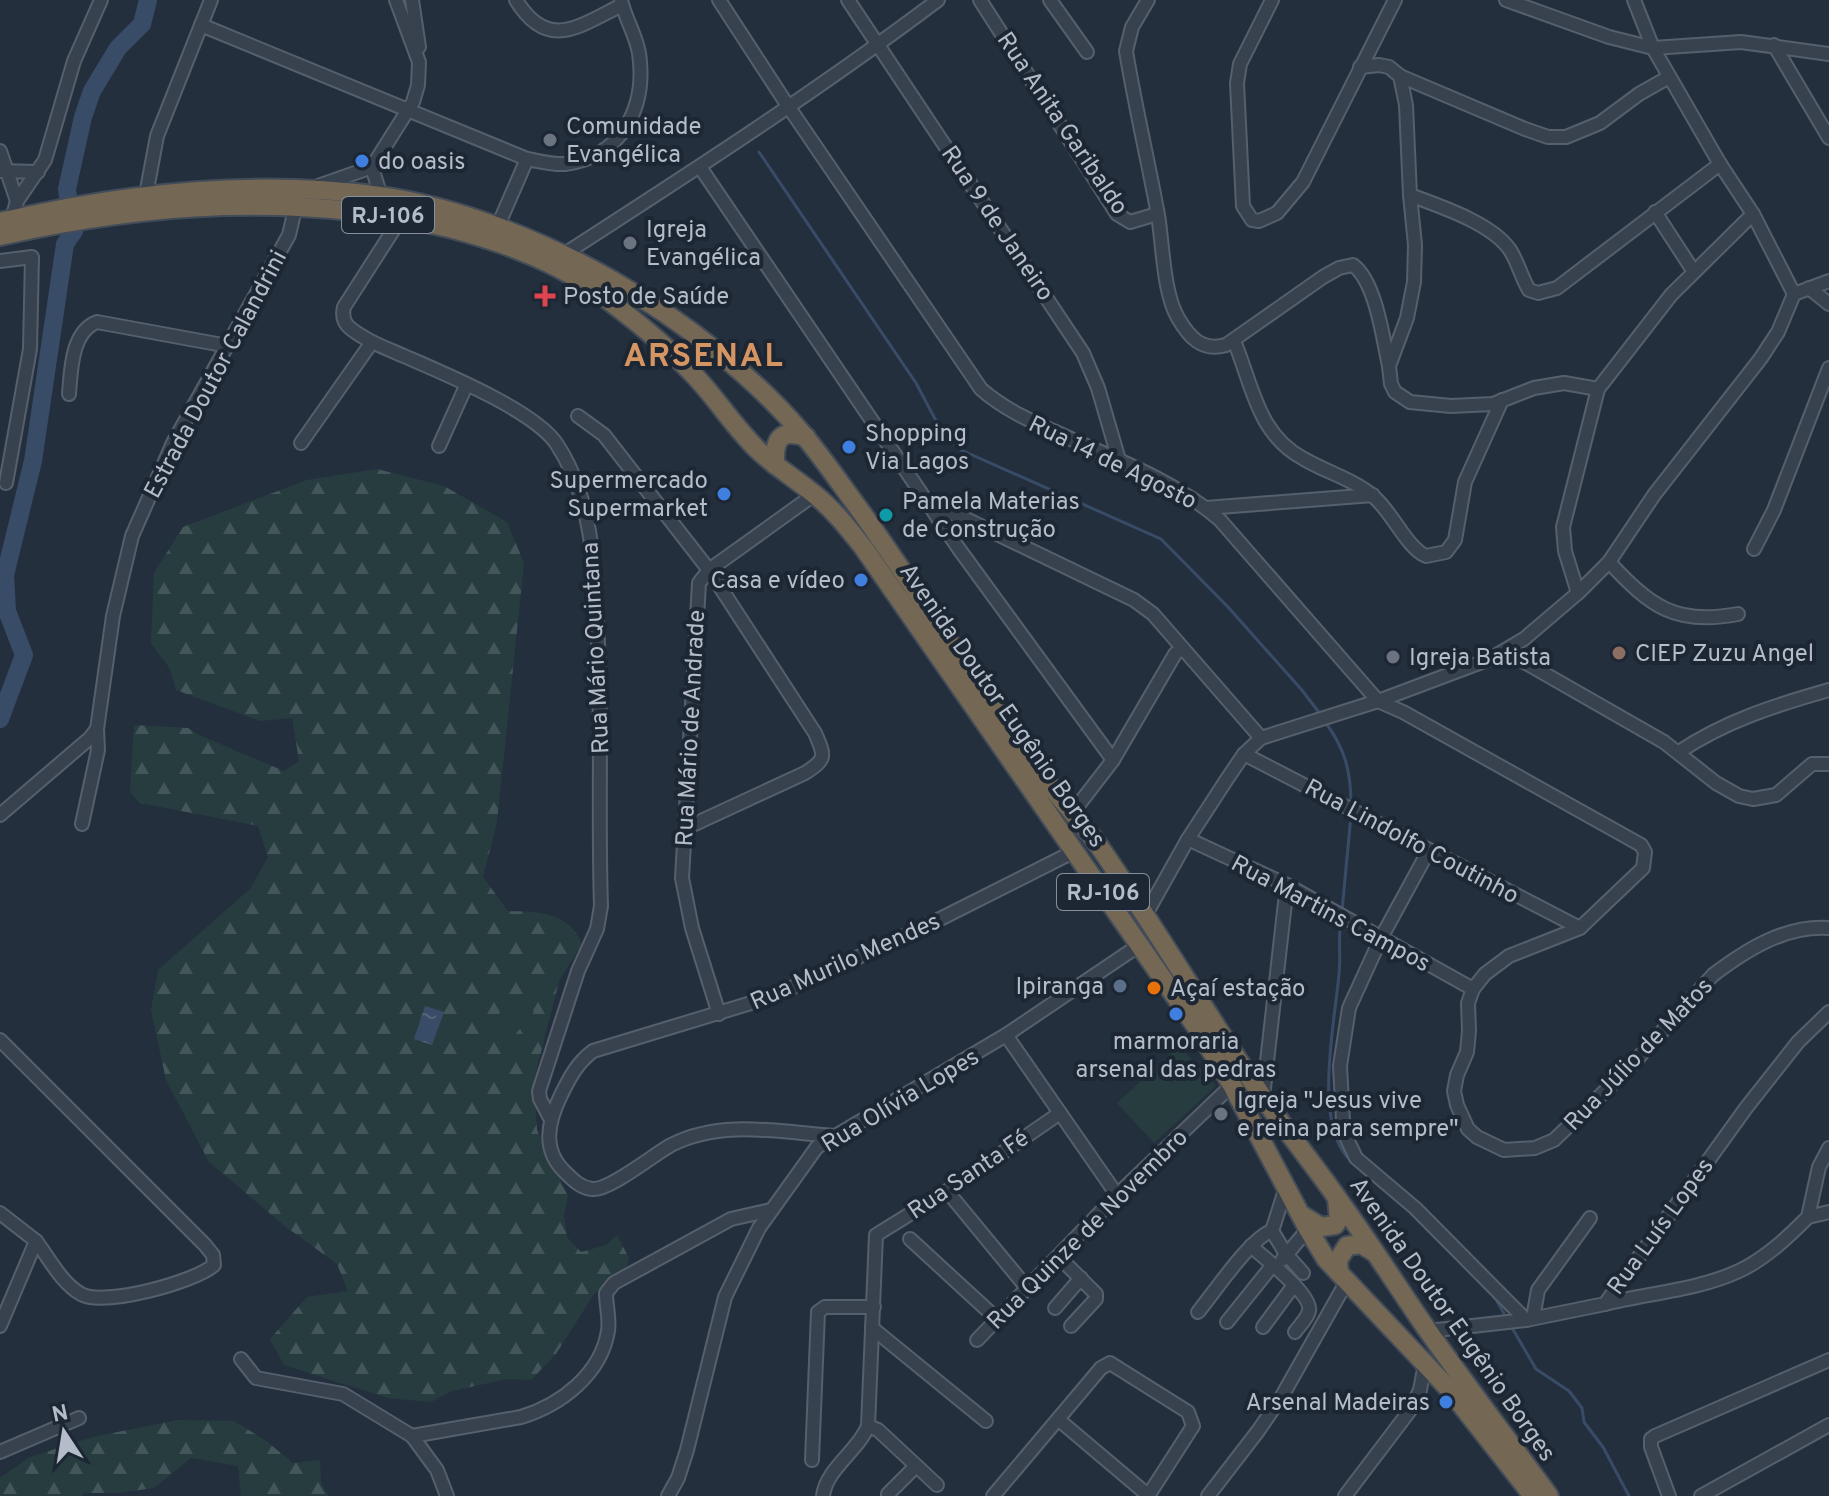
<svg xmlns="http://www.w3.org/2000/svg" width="1829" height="1496" font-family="Overpass,sans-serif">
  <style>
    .forest { fill: url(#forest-firs) }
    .pitch { fill: #263c3f }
    .water { fill: url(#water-ripples) }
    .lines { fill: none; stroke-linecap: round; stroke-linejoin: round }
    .stream { stroke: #394c67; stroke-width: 3 }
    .river { stroke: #394c67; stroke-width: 18 }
    .minor-casing { stroke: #565f6c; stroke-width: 16 }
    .highway-casing { stroke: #434c59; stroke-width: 22 }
    .minor { stroke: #38414e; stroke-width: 12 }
    .highway { stroke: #746855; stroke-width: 18 }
    .worship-dot { fill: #6b7280; stroke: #1d2633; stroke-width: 3 }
    .shop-dot { fill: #3f7fe0; stroke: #1d2633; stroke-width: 3 }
    .health-dot { fill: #e0444e; stroke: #1d2633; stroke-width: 3 }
    .culture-dot { fill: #0f9aa8; stroke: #1d2633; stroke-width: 3 }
    .education-dot { fill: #8d6e63; stroke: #1d2633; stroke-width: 3 }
    .service-dot { fill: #5c6f8a; stroke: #1d2633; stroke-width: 3 }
    .food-dot { fill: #e8710a; stroke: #1d2633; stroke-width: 3 }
    .labels { text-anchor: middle; stroke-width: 8; stroke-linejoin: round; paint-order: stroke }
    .shield { fill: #1d2633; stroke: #878f9c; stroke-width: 2 }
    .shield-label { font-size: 22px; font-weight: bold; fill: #b4bcc9 }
    .street-label { font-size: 24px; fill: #b4bcc9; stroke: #1d2633 }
    .poi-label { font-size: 24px; fill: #b4bcc9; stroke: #1d2633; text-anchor: start }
    .district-label { font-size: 32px; font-weight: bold; letter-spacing: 2px; fill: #d59563; stroke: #1d2633 }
  </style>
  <defs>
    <pattern id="forest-firs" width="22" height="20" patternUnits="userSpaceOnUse" patternTransform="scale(2)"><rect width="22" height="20" fill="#263c3f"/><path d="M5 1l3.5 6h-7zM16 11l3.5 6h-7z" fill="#435659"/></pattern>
    <pattern id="water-ripples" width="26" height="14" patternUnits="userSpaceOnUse" patternTransform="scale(2)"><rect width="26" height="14" fill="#394c67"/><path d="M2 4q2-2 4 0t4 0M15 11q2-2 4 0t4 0" fill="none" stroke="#53647b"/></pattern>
  </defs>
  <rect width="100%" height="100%" fill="#242f3e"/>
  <g class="forest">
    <path d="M377,469l67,17 63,36 17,41 -27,259 -14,55 25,34c31,1 60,0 74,33l-23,37 -25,99 3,50 31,66 -4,20 3,21 14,15 25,-7 11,-10 12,23 -3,12 -32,24 -38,60 -25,26 -24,-1 -55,12 -21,11 -43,-4 -104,-33 -14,-26 37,-42 41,-6 -11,-27 -51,-37 -77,-65 -43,-82 -15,-70 7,-40 92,-81 18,-32 -10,-31 -118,-23 -10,-11 4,-67 54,3 11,7 85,36 15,-10 -7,-43 -32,3 -84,-31 -6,-21 -19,-26 3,-70 29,-46 124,-47z"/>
    <polygon points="177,1420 234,1421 265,1440 293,1463 320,1460 321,1483 329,1496 241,1496 238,1466 191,1458 154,1488 117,1493 85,1493 81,1496 0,1496 0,1478 30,1457 93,1437"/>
  </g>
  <g class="pitch">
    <polygon points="514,996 534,1012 507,1044 487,1028"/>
    <polygon points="1179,1046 1216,1086 1154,1143 1117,1103"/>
  </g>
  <polygon class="water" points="425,1006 444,1012 432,1045 414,1039"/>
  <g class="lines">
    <g class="stream">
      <polyline points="759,152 916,383 942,432 961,450 1161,539 1228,607 1301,689 1321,715"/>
      <path d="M1325,722c20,26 26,50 26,82"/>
      <polyline points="1342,911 1351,815"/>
      <path d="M1341,919c-3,18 0,37 -2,55 -4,48 -27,151 12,187"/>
      <polyline points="1493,1294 1507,1319"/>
      <polyline points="1511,1326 1536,1369 1569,1391 1582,1408 1584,1422 1603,1447 1629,1496"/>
    </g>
    <g class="river">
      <polyline points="68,197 67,189 83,117 92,91 118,48 142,24 148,0"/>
      <polyline points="0,719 24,655 7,611 5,575 33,461 65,244 74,231"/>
    </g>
    <defs>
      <g id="minor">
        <polyline points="412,0 419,47"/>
        <path d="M516,0c32,52 63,26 106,5"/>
        <path d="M719,0l69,106 193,283c27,24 60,36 92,51 50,22 106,44 147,80l158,181 25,11 238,133 4,7 -2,16 -63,60 -71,28 -24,18 -12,15 -5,14 1,28 -2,21 -10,23 -3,16 3,14 11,24 9,8 27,13 31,-2 19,-8 75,-72 84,-93c33,-25 72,-50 116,-47"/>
        <polyline points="848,0 1083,353 1098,388 1119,460"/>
        <polyline points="980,0 1117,214 1130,222 1157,214"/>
        <polyline points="1050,0 1087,52"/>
        <path d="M1148,0l-16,27 -6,24c9,55 22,109 32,164 5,30 5,77 20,103 11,19 24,34 48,27l97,-68 16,-9 14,-3c23,17 30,74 36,101"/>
        <polyline points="1272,0 1240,64 1237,83 1243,206 1252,220 1259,221 1277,213 1303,182 1395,0"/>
        <polyline points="1506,0 1609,37 1653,48 1741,42 1829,54"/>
        <polyline points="1634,0 1653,48 1720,164 1753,214 1794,294"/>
        <path d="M201,25l326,134c12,2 26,6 38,5 57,-7 82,-57 74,-111 -3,-18 -14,-35 -18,-53"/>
        <polyline points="1774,45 1829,138"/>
        <polyline points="1360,67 1379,65 1389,67 1400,76 1406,105 1410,195 1415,245 1414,282 1407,318 1389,366 1391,384 1395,392 1410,402 1451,406 1493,404 1534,388 1564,383 1598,389"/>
        <polyline points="1400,76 1525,129 1548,137 1566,137 1600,123 1639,94 1669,77"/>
        <polyline points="0,151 17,201"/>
        <polyline points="372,167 381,197"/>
        <polyline points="700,167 959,549 1113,760"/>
        <polyline points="0,171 38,172"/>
        <polyline points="318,186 372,167 413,102 418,85 419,62 396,0"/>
        <polyline points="146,195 157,136 211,0"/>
        <path d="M1410,195c29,11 82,28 100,55 8,12 11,27 19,40l9,3 19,-5 163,-124"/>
        <polyline points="1655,212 1694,272"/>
        <path d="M401,218l-57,89c-2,8 -1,15 6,21 16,13 36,20 54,28 39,17 129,54 152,87 39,58 39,134 42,201 4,87 0,174 3,262l-4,23 -19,42 -39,120 1,8 10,19"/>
        <polyline points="12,219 17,201 45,160 74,61 101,0"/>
        <polyline points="497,228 527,159"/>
        <path d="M563,255c127,-82 254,-164 375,-255"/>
        <polyline points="0,261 32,257 30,349 6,483"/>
        <polyline points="1809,288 1829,304"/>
        <path d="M1234,341c19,45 23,93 70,118 22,13 51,21 70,38 18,15 33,51 52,59l20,-4 9,-12 10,-58 37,-82"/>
        <path d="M69,394c2,-23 2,-62 28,-72l131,24"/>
        <path d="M578,416l26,19 105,135 106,163c10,23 12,26 -10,40l-121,56"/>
        <polyline points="301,443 372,342"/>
        <polyline points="439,446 466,386"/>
        <polyline points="928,504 966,519 1134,600 1153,614 1261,738"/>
        <polyline points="1206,508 1373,495"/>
        <polyline points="1754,549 1774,510 1829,368"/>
        <path d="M1609,562c41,44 66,64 129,52"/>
        <polyline points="1578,593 1565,551 1563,527 1598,389 1671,295 1753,214"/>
        <polyline points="1505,651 1664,742 1716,783 1739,796 1753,799 1776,795 1812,764 1829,764"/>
        <path d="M1679,752c46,-31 97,-47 150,-62"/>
        <polyline points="1244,754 1580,928"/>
        <polyline points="1073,812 1113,760 1175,654 1182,648"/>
        <polyline points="0,815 90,738 97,729"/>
        <polyline points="82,824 98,750 97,729 113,616 132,536 173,443 289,235 296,205"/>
        <polyline points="1188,839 1287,885 1473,989"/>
        <polyline points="1429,850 1381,938 1349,1008 1340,1066 1343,1121 1347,1139 1356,1158 1415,1208 1526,1320"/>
        <polyline points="1146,914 1188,839 1227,779 1244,754 1261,738 1378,701 1490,659 1524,639 1578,593 1609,562 1654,495 1761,358 1778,332 1794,294 1829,281"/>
        <polyline points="719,1014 692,928 682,878 699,583 709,570 815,494"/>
        <polyline points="1006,1035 1117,1195"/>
        <path d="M0,1040l205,205 8,10 1,10c-19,17 -110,42 -133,29 -19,-10 -32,-36 -45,-53"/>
        <polyline points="1263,1097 1287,885"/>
        <path d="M835,1136c-55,-4 -114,-17 -164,9 -18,10 -62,46 -79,44 -11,-1 -19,-9 -26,-16 -25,-23 -18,-51 -5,-78 9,-18 16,-32 32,-44l181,-55 158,-73 143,-72"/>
        <polyline points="1829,1148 1819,1167 1808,1217 1829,1212"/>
        <polyline points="947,1191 1027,1288"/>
        <polyline points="0,1213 36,1241 0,1326"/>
        <polyline points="1272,1231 1286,1187"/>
        <polyline points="910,1239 997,1319"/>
        <path d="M1251,1246c12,11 62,49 58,65 -2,8 -10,15 -14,21"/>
        <polyline points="1059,1257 1096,1294 1096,1299 1071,1326"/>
        <polyline points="1282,1260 1308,1229"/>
        <path d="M1605,1304c44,-11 93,-14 134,-33 26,-12 49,-34 69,-54"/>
        <polyline points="1055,1308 1081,1278"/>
        <path d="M1198,1312c15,-18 54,-76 74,-81l14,23 17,19"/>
        <polyline points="1533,1318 1538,1290 1590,1218"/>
        <polyline points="1227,1322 1272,1266"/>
        <polyline points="1263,1327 1294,1285"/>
        <polyline points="872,1328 986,1421"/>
        <polyline points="1428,1331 1526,1320 1605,1304 1746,1108 1798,1042 1829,1012"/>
        <polyline points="977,1340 1117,1195 1232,1085"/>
        <path d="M241,1359l15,19 87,16 69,42 109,-19c40,-12 80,-43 87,-86 2,-13 -2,-25 -2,-38l8,-10 117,-64 40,-9"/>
        <polyline points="1059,1420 1149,1496"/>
        <polyline points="868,1426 878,1430 937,1485"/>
        <polyline points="412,1436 437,1470 447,1496"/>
        <polyline points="0,1452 79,1418"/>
        <polyline points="812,1460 818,1312 825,1307 874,1307"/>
        <polyline points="888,1494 916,1466"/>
        <polyline points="668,1496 678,1478 687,1450 725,1297 759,1228 817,1147 1006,1035 1141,944"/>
        <path d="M823,1496c3,-27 35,-45 45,-70l8,-191 71,-44 113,-78"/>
        <polyline points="993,1496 1101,1368 1110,1363 1188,1412 1193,1426 1148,1496"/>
        <polyline points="1208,1496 1258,1431 1282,1396 1347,1281"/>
        <polyline points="1345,1496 1411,1409 1420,1390 1425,1364"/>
        <polyline points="1669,1496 1651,1447 1651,1439 1655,1436 1829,1360"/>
        <polyline points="1701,1496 1829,1425"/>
      </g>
      <g id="highway">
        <path d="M0,222c123,-29 254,-43 380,-26 151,22 322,121 421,236 19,22 36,47 53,70 60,82 113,170 172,253 23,33 52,61 75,94 56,81 106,166 161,247 25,36 53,70 78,106 30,41 57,84 86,126 40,57 82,112 123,168"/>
        <path d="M0,236c149,-33 299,-44 449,-8 50,13 102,31 144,61 36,26 71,54 101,86 24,25 42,55 67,78 17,15 36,27 53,41 19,15 34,34 49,53l334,481 35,57 76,144 18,30 122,129 85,108"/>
        <path d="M775,465c-1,-25 4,-37 31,-28"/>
        <polyline points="1303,1216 1321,1227 1335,1225 1339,1219 1337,1199"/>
        <polyline points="1339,1273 1338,1260 1347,1246 1361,1244 1374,1252"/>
      </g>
    </defs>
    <use href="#minor" class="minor-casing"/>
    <use href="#highway" class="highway-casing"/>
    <use href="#minor" class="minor"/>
    <use href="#highway" class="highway"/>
  </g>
  <g class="worship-dot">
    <circle cx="550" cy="140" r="8"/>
    <circle cx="630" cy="243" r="8"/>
    <circle cx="1393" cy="657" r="8"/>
    <circle cx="1221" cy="1114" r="8"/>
  </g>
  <g class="shop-dot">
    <circle cx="362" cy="161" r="8"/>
    <circle cx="849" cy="447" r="8"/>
    <circle cx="724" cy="494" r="8"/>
    <circle cx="861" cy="580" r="8"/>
    <circle cx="1176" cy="1014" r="8"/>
    <circle cx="1446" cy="1402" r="8"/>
  </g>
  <path class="health-dot" d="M541 284h8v8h8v8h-8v8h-8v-8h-8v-8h8z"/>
  <circle class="culture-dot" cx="886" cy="515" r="8"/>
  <circle class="education-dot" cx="1619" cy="653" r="8"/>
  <circle class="service-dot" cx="1120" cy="986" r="8"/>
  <circle class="food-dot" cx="1154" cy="988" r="8"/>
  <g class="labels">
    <g class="shield">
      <rect x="342" y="197" width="92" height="36" rx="6"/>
      <rect x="1057" y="874" width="92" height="36" rx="6"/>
    </g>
    <g class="shield-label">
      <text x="388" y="223">RJ-106</text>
      <text x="1103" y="900">RJ-106</text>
    </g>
    <g class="street-label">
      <text transform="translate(1063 123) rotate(56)" y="8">Rua Anita Garibaldo</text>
      <text transform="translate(998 223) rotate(56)" y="8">Rua 9 de Janeiro</text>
      <text transform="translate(215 374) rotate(-62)" y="8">Estrada Doutor Calandrini</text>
      <text transform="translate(1113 462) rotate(26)" y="8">Rua 14 de Agosto</text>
      <text transform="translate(595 648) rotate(-93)" y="8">Rua Mário Quintana</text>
      <text transform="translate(1003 705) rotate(55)" y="8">Avenida Doutor Eugênio Borges</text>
      <text transform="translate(690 728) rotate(-87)" y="8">Rua Mário de Andrade</text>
      <text transform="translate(1412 841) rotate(28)" y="8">Rua Lindolfo Coutinho</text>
      <text transform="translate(1331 913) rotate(28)" y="8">Rua Martins Campos</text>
      <text transform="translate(845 961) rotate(-24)" y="8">Rua Murilo Mendes</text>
      <text transform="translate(1638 1054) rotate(-46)" y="8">Rua Júlio de Matos</text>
      <text transform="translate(900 1100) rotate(-31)" y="8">Rua Olívia Lopes</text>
      <text transform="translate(968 1174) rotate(-34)" y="8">Rua Santa Fé</text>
      <text transform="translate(1660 1226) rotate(-54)" y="8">Rua Luís Lopes</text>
      <text transform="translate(1087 1229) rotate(-45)" y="8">Rua Quinze de Novembro</text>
      <text transform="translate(1453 1319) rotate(55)" y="8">Avenida Doutor Eugênio Borges</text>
    </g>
    <g class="poi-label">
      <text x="566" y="134">Comunidade<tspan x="566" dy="28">Evangélica</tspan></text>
      <text x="378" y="169">do oasis</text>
      <text x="646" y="237">Igreja<tspan x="646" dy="28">Evangélica</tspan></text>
      <text x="563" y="304">Posto de Saúde</text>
      <text x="865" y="441">Shopping<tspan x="865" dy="28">Via Lagos</tspan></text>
      <text x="708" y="488" text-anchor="end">Supermercado<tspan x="708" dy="28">Supermarket</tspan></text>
      <text x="902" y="509">Pamela Materias<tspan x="902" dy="28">de Construção</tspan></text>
      <text x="845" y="588" text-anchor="end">Casa e vídeo</text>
      <text x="1635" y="661">CIEP Zuzu Angel</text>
      <text x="1409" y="665">Igreja Batista</text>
      <text x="1104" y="994" text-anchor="end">Ipiranga</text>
      <text x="1170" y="996">Açaí estação</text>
      <text x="1176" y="1049" text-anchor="middle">marmoraria<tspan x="1176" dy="28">arsenal das pedras</tspan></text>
      <text x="1237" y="1108">Igreja "Jesus vive<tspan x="1237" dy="28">e reina para sempre"</tspan></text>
      <text x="1430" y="1410" text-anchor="end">Arsenal Madeiras</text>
    </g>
    <g class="district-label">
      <text x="704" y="366">ARSENAL</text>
    </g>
  </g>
  <g transform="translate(64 1432) rotate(348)" stroke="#1d2633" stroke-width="6" paint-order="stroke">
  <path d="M0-6L14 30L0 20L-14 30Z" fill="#b4bcc9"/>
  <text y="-12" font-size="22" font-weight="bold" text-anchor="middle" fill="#b4bcc9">N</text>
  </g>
</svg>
